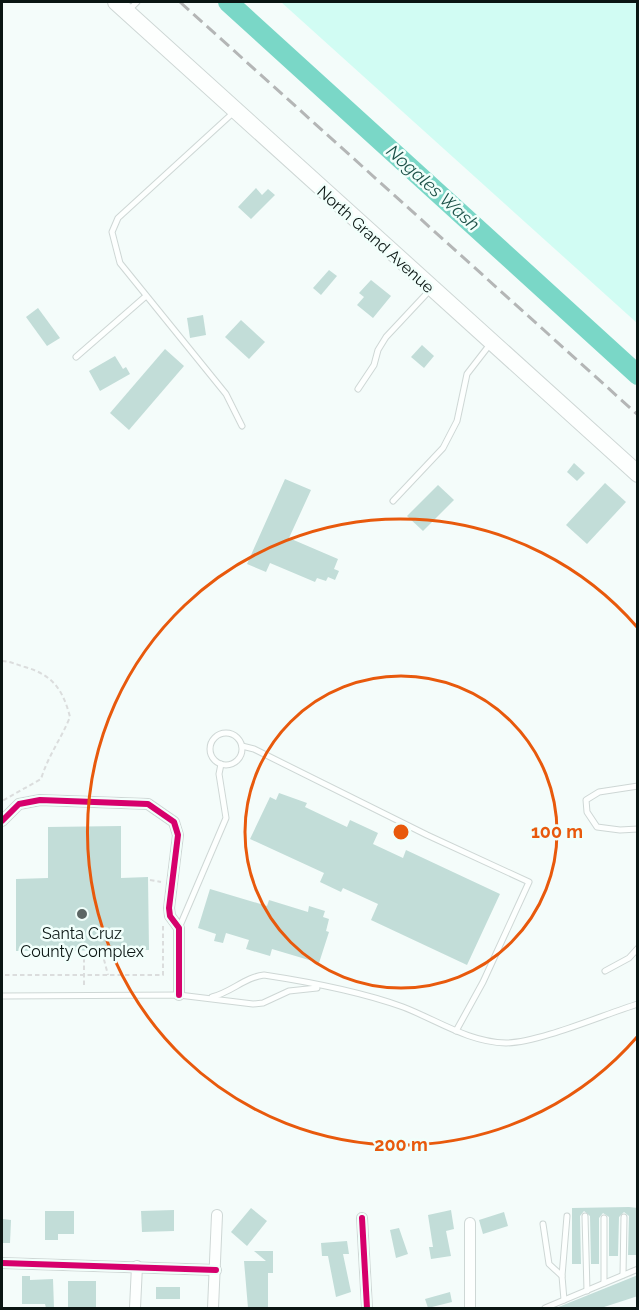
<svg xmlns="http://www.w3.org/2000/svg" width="639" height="1310" font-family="Raleway,sans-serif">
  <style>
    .green { fill: #d1fcf3 }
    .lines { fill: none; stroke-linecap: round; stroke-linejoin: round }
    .river { stroke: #7ad7c7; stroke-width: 20 }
    .building { fill: #c2ddd8 }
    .lane-casing { stroke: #ced7d5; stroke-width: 7 }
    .street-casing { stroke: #ced7d5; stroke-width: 12 }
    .primary-casing { stroke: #ced7d5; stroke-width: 18 }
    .path { stroke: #dbdddd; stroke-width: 2; stroke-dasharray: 4.5 3; stroke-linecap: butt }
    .lane { stroke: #fdfffe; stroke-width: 5 }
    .street { stroke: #fdfffe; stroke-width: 10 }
    .primary { stroke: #fdfffe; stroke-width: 16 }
    .rail { stroke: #b4b6b6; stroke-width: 3; stroke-dasharray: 12 6; stroke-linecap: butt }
    .cycleway-casing { stroke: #f1fffb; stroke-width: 10 }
    .cycleway { stroke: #d6006c; stroke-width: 6 }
    .ring { fill: none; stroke: #e8590c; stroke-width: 3 }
    .poi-dot { fill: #5c6664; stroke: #f1fffb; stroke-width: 2 }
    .labels { text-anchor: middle; stroke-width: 5; stroke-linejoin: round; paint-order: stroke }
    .street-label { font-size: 16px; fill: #0a1613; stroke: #f1fffb }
    .poi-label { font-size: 16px; fill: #0a1613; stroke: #f1fffb }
    .water-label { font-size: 18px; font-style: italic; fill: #1e534a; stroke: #f1fffb }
    .centre { fill: #e8590c; stroke: #f1fffb; stroke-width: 3 }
    .ring-label { font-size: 18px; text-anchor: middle; font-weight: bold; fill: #e8590c; stroke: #f1fffb; stroke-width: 5; stroke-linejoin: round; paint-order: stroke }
  </style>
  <rect width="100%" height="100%" fill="#f4fcfa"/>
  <polygon class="green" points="281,2 637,2 637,323"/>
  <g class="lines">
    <polyline class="river" points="228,2 638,375"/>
  </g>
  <g class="building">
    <polygon points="256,188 262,195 268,189 275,195 251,219 238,207"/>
    <polygon points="329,270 337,276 321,295 313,288"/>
    <polygon points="371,280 391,296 373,318 357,305 364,297 359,293"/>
    <polygon points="38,308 60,338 47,346 26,317"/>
    <polygon points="203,315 206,335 190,338 187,318"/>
    <polygon points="241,320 265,342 249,359 225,337"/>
    <polygon points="422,345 434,356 424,368 411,357"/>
    <polygon points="165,349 184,366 129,430 110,413"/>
    <polygon points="115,356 123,369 126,367 130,374 100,391 89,371"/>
    <polygon points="574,463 585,473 577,481 567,472"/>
    <polygon points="285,479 311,490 289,538 338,559 334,569 339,571 335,580 328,577 326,581 317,578 315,582 270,563 266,572 247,564"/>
    <polygon points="605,483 626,502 587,544 566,525"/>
    <polygon points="438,485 454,500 423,531 407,516"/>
    <polygon points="279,793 307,803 305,807 347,827 350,820 378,833 373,844 403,858 406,850 500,894 467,965 371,920 378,904 343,888 341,892 320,882 324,873 250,839 270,797 276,800"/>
    <polygon points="121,826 121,878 148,877 149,950 16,951 16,879 48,878 48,827"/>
    <polygon points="210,889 267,906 269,900 308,912 309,906 325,911 323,917 329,919 326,931 329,932 319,963 272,949 270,956 246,949 249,940 226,933 223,943 214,941 216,934 198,928"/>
    <polygon points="629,1207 638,1208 638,1255 628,1255 629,1216 624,1212 619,1217 618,1256 609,1256 609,1217 603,1213 599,1218 599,1264 591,1264 590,1216 584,1211 580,1216 581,1264 572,1264 572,1208"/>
    <polygon points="251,1208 267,1221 247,1246 231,1232"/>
    <polygon points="174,1210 174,1231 142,1232 141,1211"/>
    <polygon points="451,1210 454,1229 446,1231 451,1256 431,1259 429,1247 433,1247 428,1215"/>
    <polygon points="45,1211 74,1211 74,1234 58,1234 58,1240 45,1240"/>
    <polygon points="504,1212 508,1226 483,1234 479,1220"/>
    <polygon points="3,1219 11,1220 10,1243 2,1243"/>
    <polygon points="399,1228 408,1254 396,1258 390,1230"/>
    <polygon points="347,1241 349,1254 343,1254 351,1292 336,1297 328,1256 322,1256 321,1243"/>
    <polygon points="254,1251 273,1251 273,1273 268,1273 268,1308 248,1308 244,1261 266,1261"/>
    <polygon points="638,1275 638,1296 601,1308 556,1308"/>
    <polygon points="22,1276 30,1276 30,1280 53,1279 54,1308 46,1308 45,1304 22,1304"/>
    <rect x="68" y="1281" width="28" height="27"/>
    <rect x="156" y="1287" width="24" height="12"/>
    <polygon points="450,1292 452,1302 428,1308 425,1299"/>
  </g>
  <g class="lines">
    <defs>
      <g id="lane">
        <polyline points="128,11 137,2"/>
        <polyline points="234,112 118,218 112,232 120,263 226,394 242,426"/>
        <polyline points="76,357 146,296"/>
        <polyline points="358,389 374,365 378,350 386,337 430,290"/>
        <polyline points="393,501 443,448 457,421 467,374 491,343"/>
        <circle cx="226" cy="749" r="16"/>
        <polyline points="242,746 254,749 427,835 529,882 483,982 456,1031"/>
        <polyline points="638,786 599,792 586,800 587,812 597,827 620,830 638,829"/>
        <polyline points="179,928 226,818 219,774 221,764"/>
        <polyline points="605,971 629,958 638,948"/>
        <polyline points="2,996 179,995 253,1004 263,1003 289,991 317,988"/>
        <path d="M212,997c20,-5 33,-20 52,-22 46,7 95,16 139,32 34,13 65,35 103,36 32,0 99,-29 132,-39"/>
        <polyline points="585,1216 587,1291"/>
        <polyline points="543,1224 549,1264 562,1276 564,1300"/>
        <polyline points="623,1275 624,1217"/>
        <polyline points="562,1276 567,1216"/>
        <polyline points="604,1283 604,1218"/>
        <polyline points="545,1308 638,1269"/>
      </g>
      <g id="street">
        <polyline points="2,821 19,804 40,800 148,804 174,822 178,835 169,908 170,916 179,928 179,995"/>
        <polyline points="362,1218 367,1308"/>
        <polyline points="470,1223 470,1308"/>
        <polyline points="2,1263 216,1270"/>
        <polyline points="135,1308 137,1266"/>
        <polyline points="213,1308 217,1215"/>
      </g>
      <polyline id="primary" points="116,2 638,474"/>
    </defs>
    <use href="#lane" class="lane-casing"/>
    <use href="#street" class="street-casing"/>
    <use href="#primary" class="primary-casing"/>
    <g class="path">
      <path d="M2,661c8,0 15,4 23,6 28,8 38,23 45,50 -9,22 -22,39 -29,62l-39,22"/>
      <polyline points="150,880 161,882"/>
      <polyline points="102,952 108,975"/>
      <polyline points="84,958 84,988"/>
      <polyline points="5,975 163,975 163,925"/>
    </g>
    <use href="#lane" class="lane"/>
    <use href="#street" class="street"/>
    <use href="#primary" class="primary"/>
    <polyline class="rail" points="180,2 638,415"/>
    <defs>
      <g id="cycleway">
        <polyline points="2,821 19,804 40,800 148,804 174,822 178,835 169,908 170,916 179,928 179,995"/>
        <polyline points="362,1218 367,1308"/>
        <polyline points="2,1263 216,1270"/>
      </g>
    </defs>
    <use href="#cycleway" class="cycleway-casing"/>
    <use href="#cycleway" class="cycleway"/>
  </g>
  <g class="ring">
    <circle cx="401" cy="832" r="156"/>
    <path d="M637 1037A313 313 0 1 1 637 627"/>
  </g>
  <circle class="poi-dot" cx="82" cy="914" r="6"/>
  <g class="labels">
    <g class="street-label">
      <text transform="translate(376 239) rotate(42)" y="6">North Grand Avenue</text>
    </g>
    <g class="poi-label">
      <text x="82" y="939">Santa Cruz<tspan x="82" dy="18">County Complex</tspan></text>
    </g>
    <g class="water-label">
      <text transform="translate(433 188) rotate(42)" y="6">Nogales Wash</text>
    </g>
  </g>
  <circle cx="401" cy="832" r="9" class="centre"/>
  <g class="ring-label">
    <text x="557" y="838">100 m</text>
    <text x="401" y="1151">200 m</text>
  </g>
  <rect width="639" height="1310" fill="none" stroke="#0a1613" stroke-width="6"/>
</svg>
